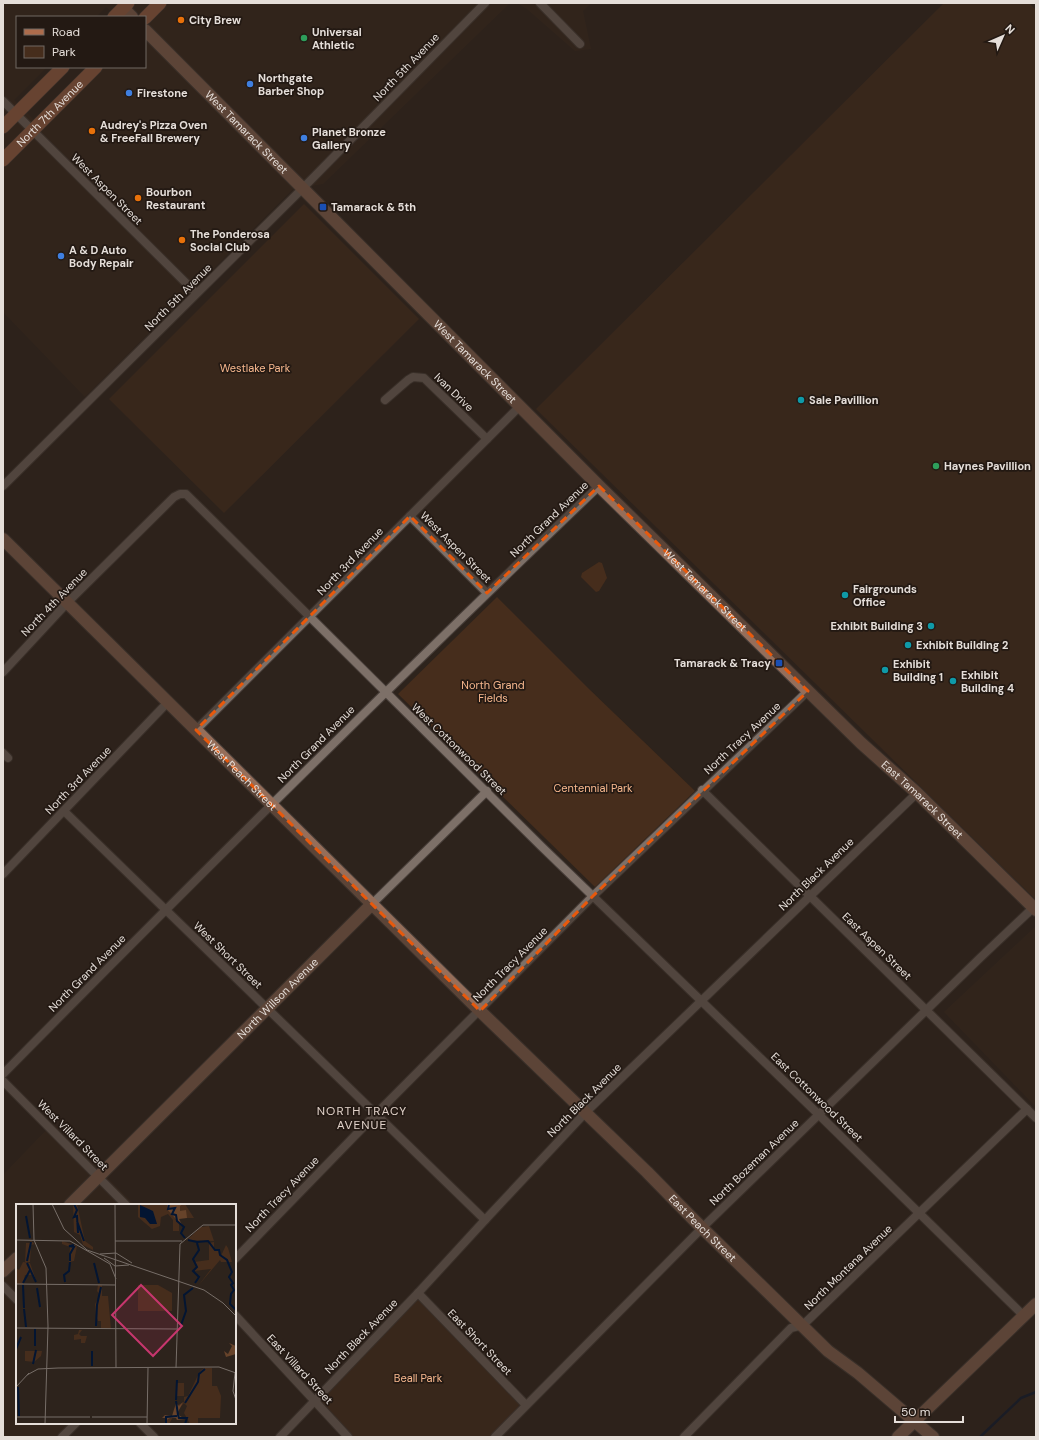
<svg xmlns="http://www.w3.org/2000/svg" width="1039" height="1440" font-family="'DM Sans',sans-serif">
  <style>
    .built { fill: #37271c; fill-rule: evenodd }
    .green { fill: #462d1c }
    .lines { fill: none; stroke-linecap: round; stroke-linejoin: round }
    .stream { stroke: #031532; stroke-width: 2.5 }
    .street-casing { stroke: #473e39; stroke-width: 10 }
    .secondary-casing { stroke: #473e39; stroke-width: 14 }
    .primary-casing { stroke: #473e39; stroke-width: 14 }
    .street { stroke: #7d7068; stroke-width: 8 }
    .secondary { stroke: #956e5a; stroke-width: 12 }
    .primary { stroke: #ad6c4c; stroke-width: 13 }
    .marked { fill: none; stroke: #e8590c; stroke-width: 3; stroke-dasharray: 8 5; stroke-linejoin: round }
    .food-dot { fill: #e8710a; stroke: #231913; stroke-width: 1.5 }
    .leisure-dot { fill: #2e9e5b; stroke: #231913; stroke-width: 1.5 }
    .shop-dot { fill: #3f7fe0; stroke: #231913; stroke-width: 1.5 }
    .transit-dot { fill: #1a4fb4; stroke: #231913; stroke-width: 1.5 }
    .culture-dot { fill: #0f9aa8; stroke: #231913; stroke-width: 1.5 }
    .labels { text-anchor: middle; stroke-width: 3.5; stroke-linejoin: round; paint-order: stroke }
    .poi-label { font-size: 11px; font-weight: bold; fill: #e5ded9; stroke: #231913; text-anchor: start }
    .street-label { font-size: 11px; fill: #e5ded9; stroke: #231913 }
    .park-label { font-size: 11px; fill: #f8b88e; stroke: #231913 }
    .neighbourhood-label { font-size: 12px; letter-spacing: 1px; fill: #e1d2c9; stroke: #231913 }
    .inset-river { fill: none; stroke: #031532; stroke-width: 2 }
    .inset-road { fill: none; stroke: #776e68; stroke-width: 1 }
    .view { fill: #c7366e; fill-opacity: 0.15; stroke: #c7366e; stroke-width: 2 }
    .inset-edge { fill: none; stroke: #e5ded9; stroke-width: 2 }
  </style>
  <rect width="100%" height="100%" fill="#2d231c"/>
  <g class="built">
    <path d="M3,3h507l-187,181 -30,5 -208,208 -82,-85zM106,7l11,10h28v50h-42l-61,61 -28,-28 33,-33h-30v-50h79z"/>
    <polygon points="517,3 591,3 583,11 591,49 575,51 527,9"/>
    <polygon points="1036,926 1036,1107 944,1012"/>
    <polygon points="53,1123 135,1205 17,1205 17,1423 70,1423 57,1437 3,1437 3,1175"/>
  </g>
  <g class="green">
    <polygon points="944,3 1029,3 1036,10 1036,900 536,409"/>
    <polygon points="304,204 419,319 224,513 109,399"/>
    <polygon points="599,562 602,563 607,578 599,591 596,592 581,577 582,573"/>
    <polygon points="497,597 589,689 695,791 595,887 398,694"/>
    <polygon points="418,1293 526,1405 495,1437 349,1437 315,1401"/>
  </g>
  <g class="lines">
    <polyline class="stream" points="980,1437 1021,1398 1036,1392"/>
    <defs>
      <g id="street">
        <polyline points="540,3 580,44"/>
        <polyline points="3,101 196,293"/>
        <polyline points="385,400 408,380 413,377 424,378 487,439"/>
        <polyline points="3,486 303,188 485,3"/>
        <polyline points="410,516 487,593"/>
        <polyline points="3,672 67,603 174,497 180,494 186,494 542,847 811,1107 1024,1316"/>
        <polyline points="196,730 520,406"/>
        <polyline points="3,753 8,758"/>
        <polyline points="702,790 1036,1118"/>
        <polyline points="64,811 485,1220"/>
        <polyline points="3,874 168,702"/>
        <polyline points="372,904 487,791"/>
        <path d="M3,1074c196,-199 394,-395 596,-588"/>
        <polyline points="3,1081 126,1205"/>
        <polyline points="235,1259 376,1114 593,896 808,691"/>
        <polyline points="3,1286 17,1300"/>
        <polyline points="418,1293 526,1405"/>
        <polyline points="235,1315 348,1437"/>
        <polyline points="140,1423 154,1437"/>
        <polyline points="62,1437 76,1423"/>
        <polyline points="280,1437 418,1293 485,1220 586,1112 917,793"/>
        <polyline points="495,1437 702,1228 981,957 1034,907"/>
        <polyline points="684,1437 791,1328 803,1325 1027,1109"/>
      </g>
      <g id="secondary">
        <polyline points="123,8 132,17"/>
        <path id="s1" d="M145,30l454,456 262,257 56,50 119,117"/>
        <path id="s2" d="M3,539l477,472 167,161 47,48 134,131 30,22 75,64"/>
        <path id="s3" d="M70,1205l302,-301"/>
        <polyline points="3,1271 17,1258"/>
        <polyline points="898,1437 1036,1304"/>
      </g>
      <g id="primary">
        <polyline points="114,17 128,3"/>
        <polyline points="145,18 160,3"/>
        <polyline points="3,127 63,67"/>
        <path id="s4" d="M3,160l93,-93"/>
      </g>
    </defs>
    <use href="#street" class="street-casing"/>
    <use href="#secondary" class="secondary-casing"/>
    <use href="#primary" class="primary-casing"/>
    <use href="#street" class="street"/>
    <use href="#secondary" class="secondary"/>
    <use href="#primary" class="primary"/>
  </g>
  <path d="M0 0H1039V1440H0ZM599,486l209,205 -215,205 -113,115 -284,-281 214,-214 77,77z" fill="#2d231c" fill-opacity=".55" fill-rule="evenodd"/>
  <path class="marked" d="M599,486l209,205 -215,205 -113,115 -284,-281 214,-214 77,77z"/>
  <g class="food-dot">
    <circle cx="181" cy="20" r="4"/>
    <circle cx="92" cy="131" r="4"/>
    <circle cx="138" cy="198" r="4"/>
    <circle cx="182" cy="240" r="4"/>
  </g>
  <g class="leisure-dot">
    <circle cx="304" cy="38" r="4"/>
    <circle cx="936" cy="466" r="4"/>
  </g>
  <g class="shop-dot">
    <circle cx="250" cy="84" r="4"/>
    <circle cx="129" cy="93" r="4"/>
    <circle cx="304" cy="138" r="4"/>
    <circle cx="61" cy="256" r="4"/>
  </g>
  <g class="transit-dot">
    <rect x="319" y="203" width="8" height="8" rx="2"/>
    <rect x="775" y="659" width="8" height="8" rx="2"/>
  </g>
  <g class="culture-dot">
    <circle cx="801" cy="400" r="4"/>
    <circle cx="845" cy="595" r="4"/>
    <circle cx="931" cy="626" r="4"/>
    <circle cx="908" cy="645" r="4"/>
    <circle cx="885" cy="670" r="4"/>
    <circle cx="953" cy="681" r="4"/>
  </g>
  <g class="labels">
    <g class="poi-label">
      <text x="189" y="24">City Brew</text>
      <text x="312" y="36">Universal<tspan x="312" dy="13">Athletic</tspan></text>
      <text x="258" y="82">Northgate<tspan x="258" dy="13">Barber Shop</tspan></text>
      <text x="137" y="97">Firestone</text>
      <text x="100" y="129">Audrey's Pizza Oven<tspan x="100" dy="13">&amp; FreeFall Brewery</tspan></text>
      <text x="312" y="136">Planet Bronze<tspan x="312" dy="13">Gallery</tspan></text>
      <text x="146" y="196">Bourbon<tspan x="146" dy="13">Restaurant</tspan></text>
      <text x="331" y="211">Tamarack &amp; 5th</text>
      <text x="190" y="238">The Ponderosa<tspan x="190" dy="13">Social Club</tspan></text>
      <text x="69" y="254">A &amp; D Auto<tspan x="69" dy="13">Body Repair</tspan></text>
      <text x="809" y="404">Sale Pavillion</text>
      <text x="944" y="470">Haynes Pavillion</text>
      <text x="853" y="593">Fairgrounds<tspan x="853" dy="13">Office</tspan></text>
      <text x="923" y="630" text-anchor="end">Exhibit Building 3</text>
      <text x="916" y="649">Exhibit Building 2</text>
      <text x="771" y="667" text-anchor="end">Tamarack &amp; Tracy</text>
      <text x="893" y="668">Exhibit<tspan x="893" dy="13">Building 1</tspan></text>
      <text x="961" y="679">Exhibit<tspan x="961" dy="13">Building 4</tspan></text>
    </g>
    <g class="street-label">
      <text transform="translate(406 67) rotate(-46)" y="4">North 5th Avenue</text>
      <text dy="4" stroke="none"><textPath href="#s4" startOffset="66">North 7th Avenue</textPath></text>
      <text dy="4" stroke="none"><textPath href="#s1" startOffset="144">West Tamarack Street</textPath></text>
      <text transform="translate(107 189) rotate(45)" y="4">West Aspen Street</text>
      <text transform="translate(178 297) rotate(-45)" y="4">North 5th Avenue</text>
      <text dy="4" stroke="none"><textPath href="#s1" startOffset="468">West Tamarack Street</textPath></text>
      <text transform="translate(454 392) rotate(44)" y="4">Ivan Drive</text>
      <text transform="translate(549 519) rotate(-44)" y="4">North Grand Avenue</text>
      <text transform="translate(456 547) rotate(45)" y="4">West Aspen Street</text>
      <text transform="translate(350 561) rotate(-46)" y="4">North 3rd Avenue</text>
      <text dy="4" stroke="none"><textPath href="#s1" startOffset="792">West Tamarack Street</textPath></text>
      <text transform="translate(54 602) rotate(-46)" y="4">North 4th Avenue</text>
      <text transform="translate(742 738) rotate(-43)" y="4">North Tracy Avenue</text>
      <text transform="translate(316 744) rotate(-45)" y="4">North Grand Avenue</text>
      <text transform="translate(459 749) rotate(44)" y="4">West Cottonwood Street</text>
      <text dy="4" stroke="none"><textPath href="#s2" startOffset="336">West Peach Street</textPath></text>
      <text transform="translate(78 780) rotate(-46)" y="4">North 3rd Avenue</text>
      <text dy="4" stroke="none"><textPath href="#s1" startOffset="1094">East Tamarack Street</textPath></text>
      <text transform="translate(816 874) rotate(-44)" y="4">North Black Avenue</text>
      <text transform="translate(877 946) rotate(44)" y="4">East Aspen Street</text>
      <text transform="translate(228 955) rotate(44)" y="4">West Short Street</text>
      <text transform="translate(510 964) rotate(-45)" y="4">North Tracy Avenue</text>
      <text transform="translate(87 973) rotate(-45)" y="4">North Grand Avenue</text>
      <text dy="4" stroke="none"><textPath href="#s3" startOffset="293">North Willson Avenue</textPath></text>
      <text transform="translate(817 1097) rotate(44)" y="4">East Cottonwood Street</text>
      <text transform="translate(584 1100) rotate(-45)" y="4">North Black Avenue</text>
      <text transform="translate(73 1135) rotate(45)" y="4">West Villard Street</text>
      <text transform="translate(754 1162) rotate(-44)" y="4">North Bozeman Avenue</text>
      <text transform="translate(282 1194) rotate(-46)" y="4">North Tracy Avenue</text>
      <text dy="4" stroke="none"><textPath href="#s2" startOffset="982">East Peach Street</textPath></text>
      <text transform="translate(848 1267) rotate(-44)" y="4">North Montana Avenue</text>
      <text transform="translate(361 1336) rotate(-46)" y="4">North Black Avenue</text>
      <text transform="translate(480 1342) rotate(46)" y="4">East Short Street</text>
      <text transform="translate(300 1369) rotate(47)" y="4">East Villard Street</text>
    </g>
    <g class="park-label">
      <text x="255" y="372">Westlake Park</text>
      <text x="493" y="689">North Grand<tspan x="493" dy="13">Fields</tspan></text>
      <text x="593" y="792">Centennial Park</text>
      <text x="418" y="1382">Beall Park</text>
    </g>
    <g class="neighbourhood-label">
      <text x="362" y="1115">NORTH TRACY<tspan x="362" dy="14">AVENUE</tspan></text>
    </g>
  </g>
  <g transform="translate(16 1204)">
    <rect width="220" height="220" fill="#2d231c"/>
    <path d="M57,0h4l8,37 8,6v3l-10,-5 -3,-10 -6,-3zM122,0h47l9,14h-15v13h-6v-11l-5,-6 -7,3 -1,9 -8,3 -14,-12zM193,22l5,15 -27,-1 14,-13zM14,36l5,4 -4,1 -1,17h-5l1,-19h4zM46,37l15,5 -3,15 -5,1 1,-15 -8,-3zM198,38v7l5,1 2,6 5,-11 2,3 4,14h-11l-1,-2 -22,26 13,-17 -17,2 3,-4 -3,-5 15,-2v-17zM7,58l7,1 7,20 -4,-8h-8l-2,9h-7v-16l3,2zM82,81h4v11h6l3,33h-10v-8h-3l-2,-5 -1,-12 5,-9 -3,-4zM122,81h20l14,8v18h-34zM63,126h3l-3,4 2,2h6l-2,7h-4v-4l-7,1v-5l4,-1zM9,147h17l-1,5 -7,6 -9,-1zM188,164h8v18h5l4,10 -1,22h-22v6h-8l-6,-11 3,-7 -3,-3 -9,11 3,3h-5l-4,7h-3v-7h6l4,-11 8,-4v-5l4,-1 12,-25zM161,179h7v13h-8z" fill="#462d1c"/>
    <path d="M151,0h16l-3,2v5l6,-1 1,8 -8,1 4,8 -16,-18zM213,139l7,3v8l-10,3 -2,-6 4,3 4,-8zM167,198l-6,12 8,5 -8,1 -1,-2h-6l-5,3 1,-3h-4l3,-3 7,1 4,-13 3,3z" fill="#67432a"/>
    <path d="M124,1l13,6 4,13h-7l-5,-6 -5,-1z" fill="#031532"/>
    <path class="inset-river" d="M58,0l3,6 -3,7 3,-1 1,17M153,0l-1,5 7,-1 -3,6 4,1 1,6 7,6 -3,6 4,5M10,12l4,22M61,17l7,20M172,36l9,2 11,-1 7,9h4l1,5 7,5 5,12 -3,5 4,6 -2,2 3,5 -3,4 -1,10 6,6M11,57l4,-19M54,57v-7l4,-7 -5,-1 5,-1M11,59l9,19M78,59l5,20M49,78l-1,-7 5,-4 1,-9M7,79l7,-13M179,79l4,-6 -6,-6 4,-4 -4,-8 6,-9 -2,-7M7,81l1,23M21,84l3,19M8,105l2,18M80,122l1,-21 4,-18M164,124l6,-17 -2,-16 9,-7M19,142v-17M0,145l5,-12M17,160l3,-14M76,162v-15M2,183l1,29M160,196l1,-20M160,197l2,14 1,3h8l-2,6M169,199l13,-21 1,-8 6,-5M150,220v-7l11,-1"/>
    <path class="inset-road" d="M17,0l1,36 12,28 2,58 -3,98M36,0l12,25 23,21 117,40 19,13 13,13M99,0l1,164M0,36l54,1 40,23 6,15M99,37h67M84,50l16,-1 16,10M88,54l11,8 14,-1M0,80l100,1M0,124l162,1M160,164l4,-124 23,-19h33M219,169l-2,18 3,9M11,171l11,-6 20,-1 161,-1 17,6M0,183l13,-14M0,213h74M76,213h55M131,220l1,-56"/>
    <path class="view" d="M125,81l41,41 -29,30 -41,-41z"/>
    <rect width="220" height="220" class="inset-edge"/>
  </g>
  <rect width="1039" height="1440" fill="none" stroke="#e5ded9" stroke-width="8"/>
  <rect x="16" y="16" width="130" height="52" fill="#231913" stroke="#716862"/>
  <rect x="24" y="29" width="20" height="6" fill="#ad6c4c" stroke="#716862"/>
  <text x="52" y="36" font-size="12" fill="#e5ded9">Road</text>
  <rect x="24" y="46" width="20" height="12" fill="#462d1c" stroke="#716862"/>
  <text x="52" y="56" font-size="12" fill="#e5ded9">Park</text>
  <g transform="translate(1003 36) rotate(45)" stroke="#231913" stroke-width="3" paint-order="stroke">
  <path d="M0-3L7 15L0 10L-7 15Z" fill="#e5ded9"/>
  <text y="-6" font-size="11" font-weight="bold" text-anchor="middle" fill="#e5ded9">N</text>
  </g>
  <path d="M895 1416v6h68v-6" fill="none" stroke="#e5ded9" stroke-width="2"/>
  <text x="901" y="1416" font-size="12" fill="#e5ded9" stroke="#231913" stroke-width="3" paint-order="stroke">50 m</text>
</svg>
